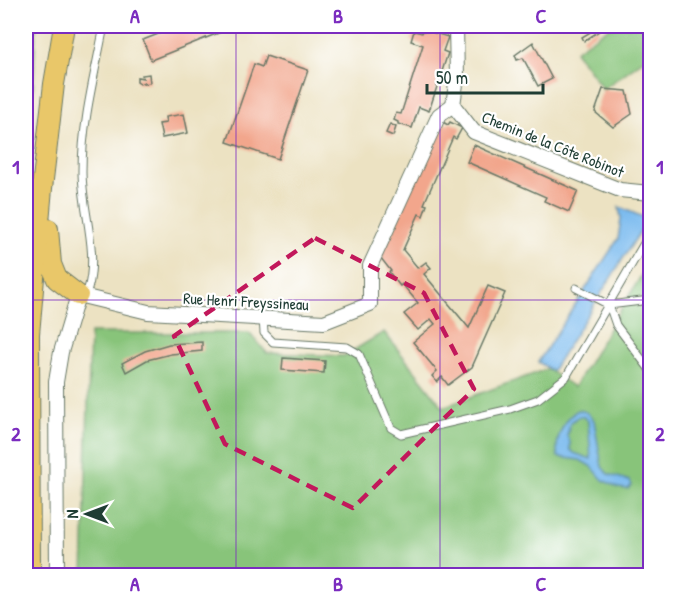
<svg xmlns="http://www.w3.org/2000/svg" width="676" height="601" font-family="'Patrick Hand',sans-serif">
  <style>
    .green { fill: #88c47a; stroke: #548057; stroke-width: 1.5 }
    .forest { fill: #6eaa6a; stroke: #46744f; stroke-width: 1.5 }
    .water { fill: #7bbbef; stroke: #4d7c92; stroke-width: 1.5; fill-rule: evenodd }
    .building { fill: #f2a68c }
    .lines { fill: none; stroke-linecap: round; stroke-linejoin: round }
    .service-casing { stroke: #677766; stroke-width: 9 }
    .minor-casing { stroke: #677766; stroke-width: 16 }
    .primary-casing { stroke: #677766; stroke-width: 22 }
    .service { stroke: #fff; stroke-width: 7 }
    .minor { stroke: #fff; stroke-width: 14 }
    .primary { stroke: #e9c769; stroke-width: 20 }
    .marked { fill: none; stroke: #c2185b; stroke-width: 4.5; stroke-dasharray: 12 8; stroke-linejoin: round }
    .grid { fill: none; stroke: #7b2cbf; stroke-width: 1.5; stroke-opacity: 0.55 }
    .labels { text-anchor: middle; stroke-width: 4.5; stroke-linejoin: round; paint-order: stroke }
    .street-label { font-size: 16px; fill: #1f3d34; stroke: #fff }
    .neatline { fill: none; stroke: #7b2cbf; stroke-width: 2 }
    .grid-label { font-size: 20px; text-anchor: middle; font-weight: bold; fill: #7b2cbf }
  </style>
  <rect width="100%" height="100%" fill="#fff"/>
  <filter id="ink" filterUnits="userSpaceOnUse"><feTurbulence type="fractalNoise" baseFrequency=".0167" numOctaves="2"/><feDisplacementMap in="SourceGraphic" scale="12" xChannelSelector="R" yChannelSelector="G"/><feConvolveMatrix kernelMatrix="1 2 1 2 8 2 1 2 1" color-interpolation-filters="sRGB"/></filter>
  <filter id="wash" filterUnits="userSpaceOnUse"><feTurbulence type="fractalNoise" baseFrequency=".008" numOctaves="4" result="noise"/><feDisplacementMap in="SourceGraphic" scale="24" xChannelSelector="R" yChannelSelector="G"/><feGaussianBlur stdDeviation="1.35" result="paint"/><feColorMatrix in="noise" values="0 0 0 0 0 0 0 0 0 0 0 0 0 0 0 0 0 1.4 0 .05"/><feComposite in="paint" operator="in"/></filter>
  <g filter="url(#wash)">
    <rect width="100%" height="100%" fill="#ece2c2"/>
    <g class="green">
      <polygon points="611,26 650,26 650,55 603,89 575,51"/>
      <polygon points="650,261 650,575 83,576 90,333 249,333 267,353 344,356 384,332 443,407 547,369 574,387"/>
    </g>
    <polygon class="forest" points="26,26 36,26 32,105 26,161"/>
    <g class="water">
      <polygon points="619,207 648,219 552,371 538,362 618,239 621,218"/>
      <path d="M578,410c7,0 11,4 16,10l8,47 6,7 22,7 2,4 -4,4 -10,-1 -15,-8 -11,-13 -12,-7 -22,-3c-4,-16 5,-38 20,-47zM579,416l5,1 4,4 3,38 -17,-6 -4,-4v-7l-3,-6 3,-13z"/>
    </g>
    <g id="blocks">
      <g class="building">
        <polygon points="179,26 236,26 151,60 143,40"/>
        <polygon points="597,28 599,31 584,41 582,37"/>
        <polygon points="414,31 422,33 423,31 427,32 428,31 448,37 443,51 448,53 429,111 419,107 412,128 398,124 398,122 394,120 396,113 401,114 423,45 411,41"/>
        <polygon points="533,42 552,79 538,86 523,58 517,60 515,55"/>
        <polygon points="266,56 308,70 278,159 227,142 254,64 262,67"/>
        <polygon points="149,74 150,83 144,84 144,82 140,84 137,82 137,77 143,78 142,75"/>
        <polygon points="603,89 627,91 632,114 613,127 595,112"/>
        <polygon points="184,114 188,133 162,138 159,124 166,123 165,117"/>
        <polygon points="441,121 448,125 450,122 462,128 456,139 453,137 424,204 427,205 423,216 419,214 403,250 418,268 426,262 431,268 424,274 469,328 488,286 505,293 472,367 448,385 442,377 437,382 432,376 437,371 413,342 435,324 431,319 418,330 404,314 418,303 402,284 400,286 389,272 391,271 380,257"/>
        <polygon points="390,124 396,127 393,136 386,133"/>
        <polygon points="474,145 578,191 569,212 544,201 546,197 467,162"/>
        <polygon points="202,342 202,351 171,354 147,360 126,372 122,363 145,351 169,344"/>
        <polygon points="283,358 325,361 324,373 282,370"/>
      </g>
    </g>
  </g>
  <g filter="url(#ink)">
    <use href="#blocks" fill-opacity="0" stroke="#677766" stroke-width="1.5"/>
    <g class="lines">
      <defs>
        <g id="service">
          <polyline points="576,288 609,305 650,300"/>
          <path d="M80,294l8,-5c11,-38 -6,-79 -6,-118 0,-49 13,-98 22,-145"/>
          <polyline points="609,305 616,325 650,370"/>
          <polyline points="263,318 264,333 273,342 347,347 359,354 391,428 401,434 510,409 538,399 566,377 650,233"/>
        </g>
        <g id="minor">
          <polyline points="453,105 474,132 620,190 650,193"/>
          <polyline points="453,105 457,77 456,26"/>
          <polyline points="57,576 56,382 61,352 78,295 148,312 324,322 370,304 370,266 439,115 453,105"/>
        </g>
        <g id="primary">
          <polyline points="48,229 51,264 57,279 78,295"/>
          <polyline points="30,576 29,334 42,188 54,84 64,26"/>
        </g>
      </defs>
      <use href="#service" class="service-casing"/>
      <use href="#minor" class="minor-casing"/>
      <use href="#primary" class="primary-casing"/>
      <use href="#service" class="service"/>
      <use href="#minor" class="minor"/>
      <use href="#primary" class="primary"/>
    </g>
  </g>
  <path class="marked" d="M315,238l109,55 50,96 -121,119 -128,-64 -51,-108z"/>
  <path class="grid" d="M236,26v550M440,26v550M26,300h624"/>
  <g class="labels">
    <g class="street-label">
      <text transform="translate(553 144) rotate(22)" y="6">Chemin de la Côte Robinot</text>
      <text transform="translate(246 301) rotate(3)" y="6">Rue Henri Freyssineau</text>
    </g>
  </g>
  <rect width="676" height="601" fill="none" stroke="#fff" stroke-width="66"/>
  <g transform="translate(87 514) rotate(270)" stroke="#ffffff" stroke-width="4.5" paint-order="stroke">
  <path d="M0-4.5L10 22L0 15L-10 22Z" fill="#1f3d34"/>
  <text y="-9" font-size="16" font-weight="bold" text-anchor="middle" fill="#1f3d34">N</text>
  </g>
  <path d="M427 84v9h116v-9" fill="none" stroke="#1f3d34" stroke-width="3"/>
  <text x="436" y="84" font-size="18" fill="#1f3d34" stroke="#ffffff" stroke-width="4.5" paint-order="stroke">50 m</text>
  <rect x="33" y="33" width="610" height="535" class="neatline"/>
  <g class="grid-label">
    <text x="135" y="23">A</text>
    <text x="338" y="23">B</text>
    <text x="541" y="23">C</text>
    <text x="16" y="174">1</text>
    <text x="660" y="174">1</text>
    <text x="16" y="441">2</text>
    <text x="660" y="441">2</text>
    <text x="135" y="591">A</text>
    <text x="338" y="591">B</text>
    <text x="541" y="591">C</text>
  </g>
</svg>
